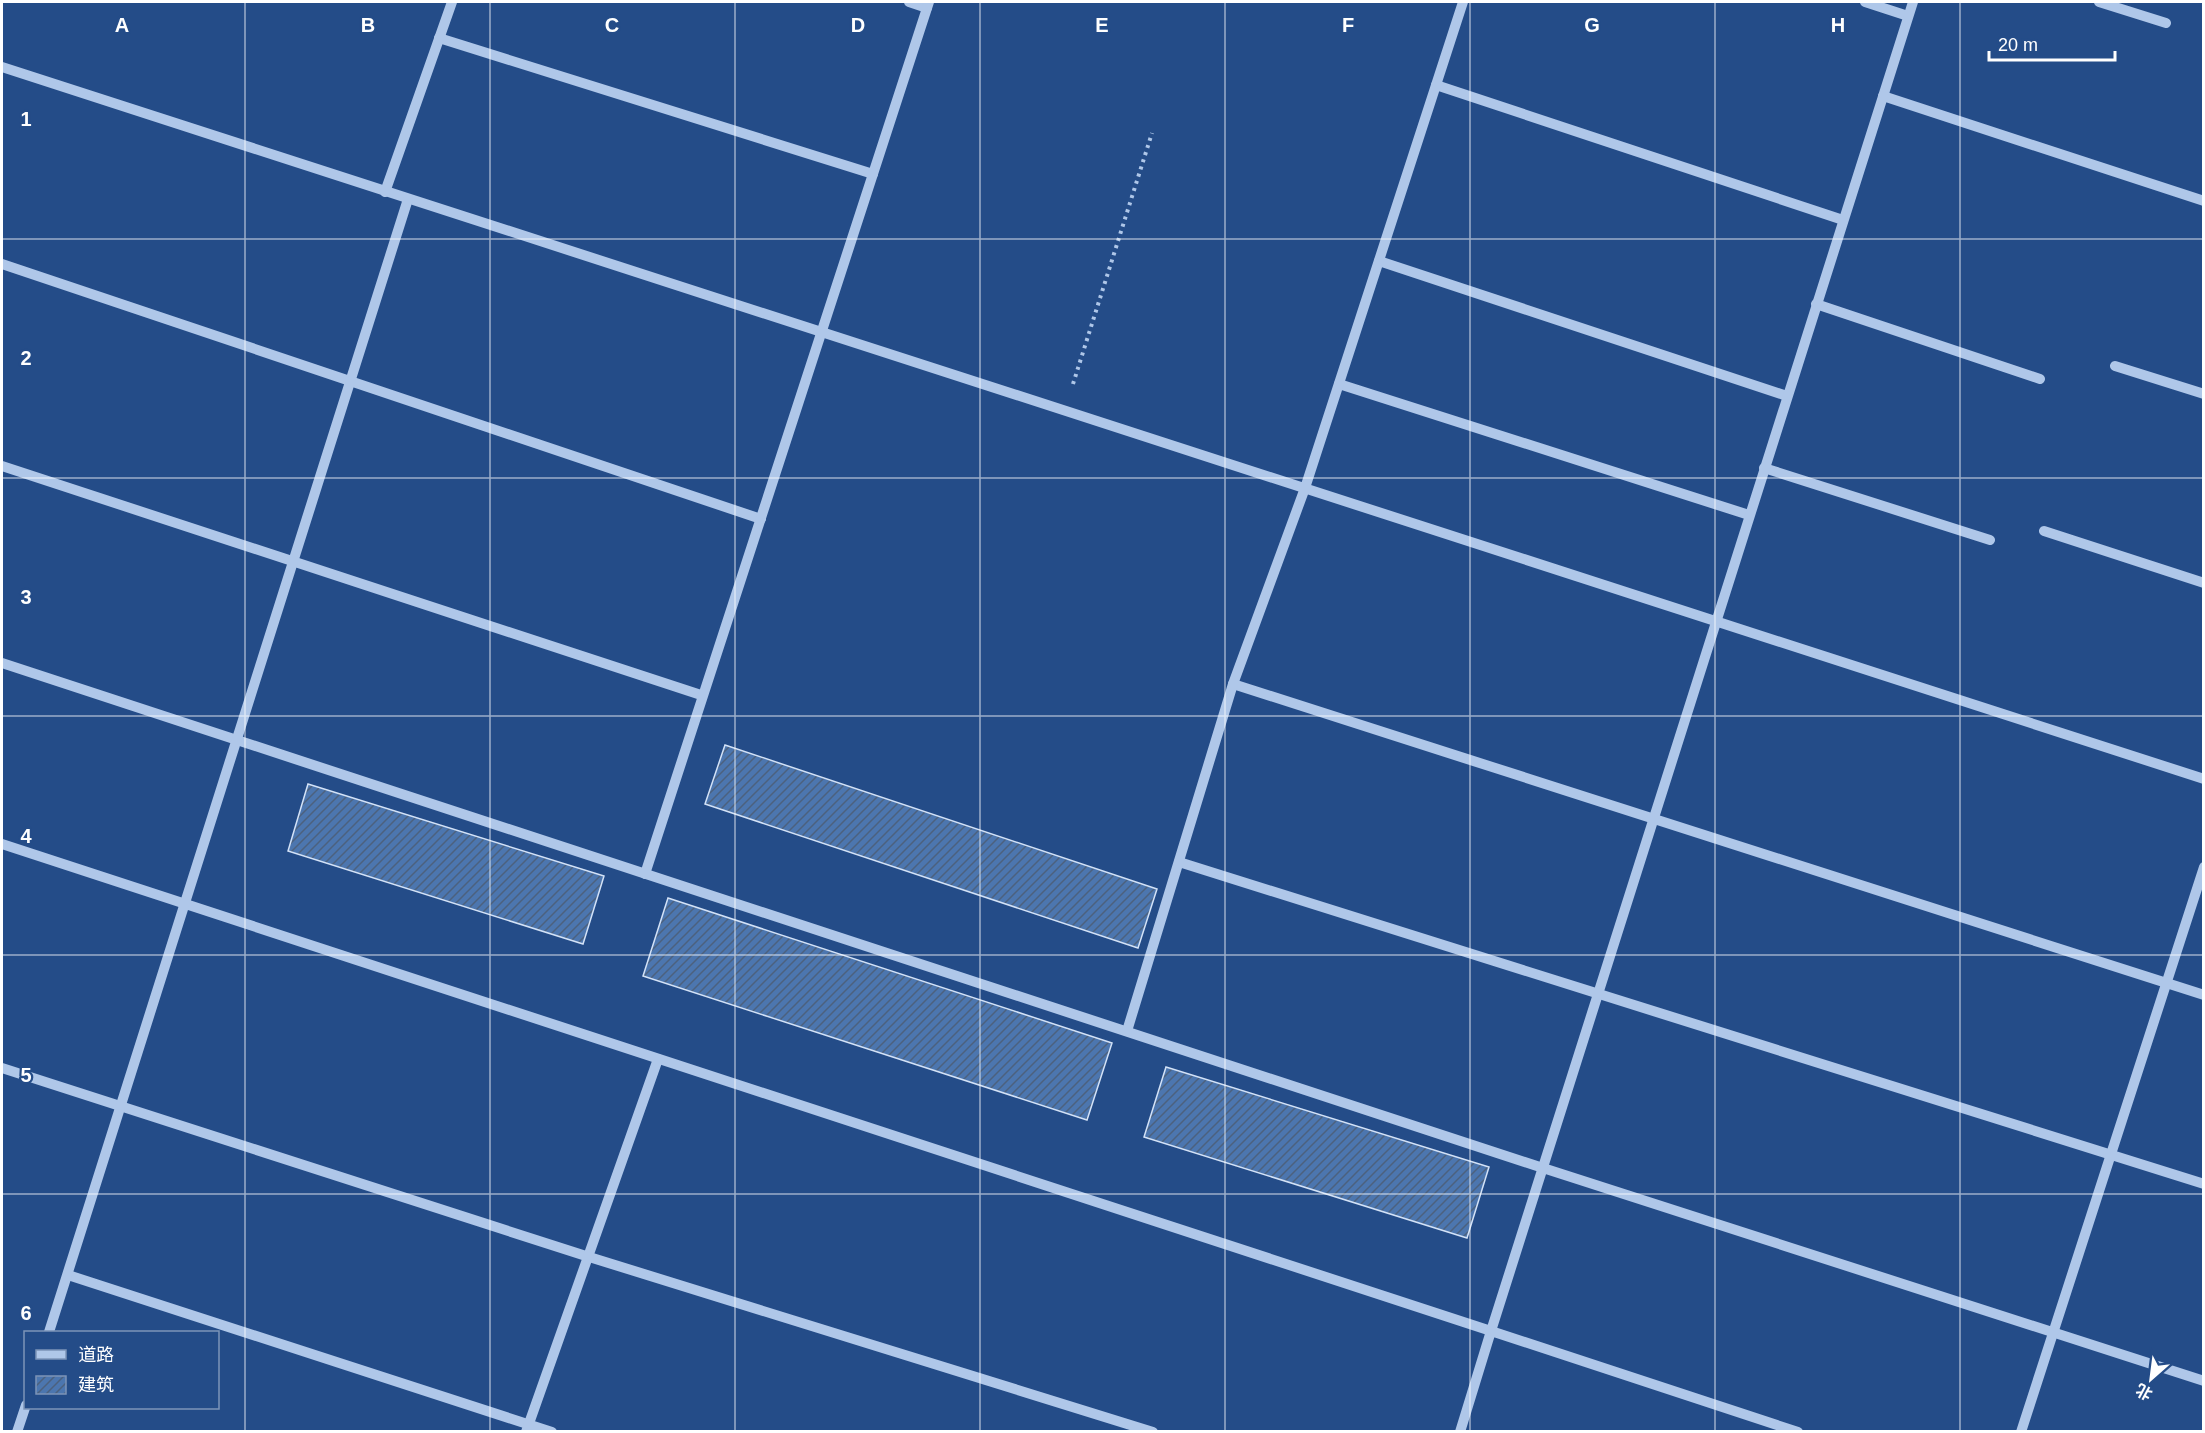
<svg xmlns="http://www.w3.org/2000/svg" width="2205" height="1433" font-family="Helvetica,'Noto Sans SC',sans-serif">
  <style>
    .building { fill: url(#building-hatch); stroke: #d3e2f7; stroke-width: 1.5 }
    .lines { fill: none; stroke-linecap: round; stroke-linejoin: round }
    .path { stroke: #afc7e9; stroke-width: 4; stroke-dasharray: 3 4.5; stroke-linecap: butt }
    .minor { stroke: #afc7e9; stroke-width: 10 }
    .grid { fill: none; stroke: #fff; stroke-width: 1.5; stroke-opacity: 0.55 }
    .grid-label { font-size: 20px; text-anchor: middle; font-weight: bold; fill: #fff; stroke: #244c88; stroke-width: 4.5; stroke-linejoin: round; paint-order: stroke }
  </style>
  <defs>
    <pattern id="building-hatch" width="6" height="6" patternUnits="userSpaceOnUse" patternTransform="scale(1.5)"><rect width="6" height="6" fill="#4c76af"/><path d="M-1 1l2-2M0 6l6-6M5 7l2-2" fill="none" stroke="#4c617e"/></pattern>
  </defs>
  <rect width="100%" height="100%" fill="#244c88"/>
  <g class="building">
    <polygon points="725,745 1157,889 1138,948 705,804"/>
    <polygon points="308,784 604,876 583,944 288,851"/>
    <polygon points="668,898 1112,1043 1087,1120 643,976"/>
    <polygon points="1166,1067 1489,1167 1467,1238 1144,1137"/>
  </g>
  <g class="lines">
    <polyline class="path" points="1073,384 1152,133"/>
    <g class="minor">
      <polyline points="909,2 927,8"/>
      <polyline points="1865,2 1908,16"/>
      <polyline points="2099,2 2166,23"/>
      <polyline points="439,38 873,174"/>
      <polyline points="2,67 2204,779"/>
      <polyline points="1436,85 1843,220"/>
      <polyline points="1883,96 2204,201"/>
      <polyline points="385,192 452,2"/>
      <polyline points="1379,261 1787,396"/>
      <polyline points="2,264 761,519"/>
      <polyline points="1816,304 2040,379"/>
      <polyline points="2115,366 2204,394"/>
      <polyline points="1339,384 1749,515"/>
      <polyline points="2,466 701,695"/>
      <polyline points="1764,468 1990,540"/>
      <polyline points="2044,531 2204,583"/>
      <polyline points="2,663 1543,1168 2204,1381"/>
      <polyline points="1233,684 2204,995"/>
      <polyline points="2,844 1491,1331 1913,2"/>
      <polyline points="1179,862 2204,1184"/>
      <polyline points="645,874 929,2"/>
      <polyline points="1127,1031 1233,684 1305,488 1463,2"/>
      <polyline points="2,1068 586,1256 1153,1432"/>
      <polyline points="68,1275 552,1432"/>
      <polyline points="49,1332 408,199"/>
      <polyline points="17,1432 26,1405"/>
      <polyline points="526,1432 658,1059"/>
      <polyline points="1460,1432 1491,1331 1798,1432"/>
      <polyline points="2021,1432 2204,867"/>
    </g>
  </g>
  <path class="grid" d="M245,2v1430M490,2v1430M735,2v1430M980,2v1430M1225,2v1430M1470,2v1430M1715,2v1430M1960,2v1430M2,239h2202M2,478h2202M2,716h2202M2,955h2202M2,1194h2202"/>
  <g class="grid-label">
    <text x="122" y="32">A</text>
    <text x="368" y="32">B</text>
    <text x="612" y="32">C</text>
    <text x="858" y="32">D</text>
    <text x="1102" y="32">E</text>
    <text x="1348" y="32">F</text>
    <text x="1592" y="32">G</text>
    <text x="1838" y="32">H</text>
    <text x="26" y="126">1</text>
    <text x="26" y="365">2</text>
    <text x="26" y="604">3</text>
    <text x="26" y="843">4</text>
    <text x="26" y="1082">5</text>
    <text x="26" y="1320">6</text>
  </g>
  <rect width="2205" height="1433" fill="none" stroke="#ffffff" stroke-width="6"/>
  <rect x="24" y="1331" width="195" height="78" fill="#244c88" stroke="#7c94b8" stroke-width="1.5"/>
  <rect x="36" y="1350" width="30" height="9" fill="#afc7e9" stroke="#7c94b8" stroke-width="1.5"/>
  <text x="78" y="1361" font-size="18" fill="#ffffff">道路</text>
  <rect x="36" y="1376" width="30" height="18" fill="url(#building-hatch)" stroke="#7c94b8" stroke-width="1.5"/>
  <text x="78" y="1391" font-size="18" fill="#ffffff">建筑</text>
  <g transform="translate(2151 1379) rotate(208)" stroke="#244c88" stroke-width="4.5" paint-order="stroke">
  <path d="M0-4.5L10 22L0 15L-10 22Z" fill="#ffffff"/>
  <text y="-9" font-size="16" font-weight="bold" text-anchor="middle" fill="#ffffff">北</text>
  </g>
  <path d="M1989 51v9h126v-9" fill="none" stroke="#ffffff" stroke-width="3"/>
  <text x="1998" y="51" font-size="18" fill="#ffffff" stroke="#244c88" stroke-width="4.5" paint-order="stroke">20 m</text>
</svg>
